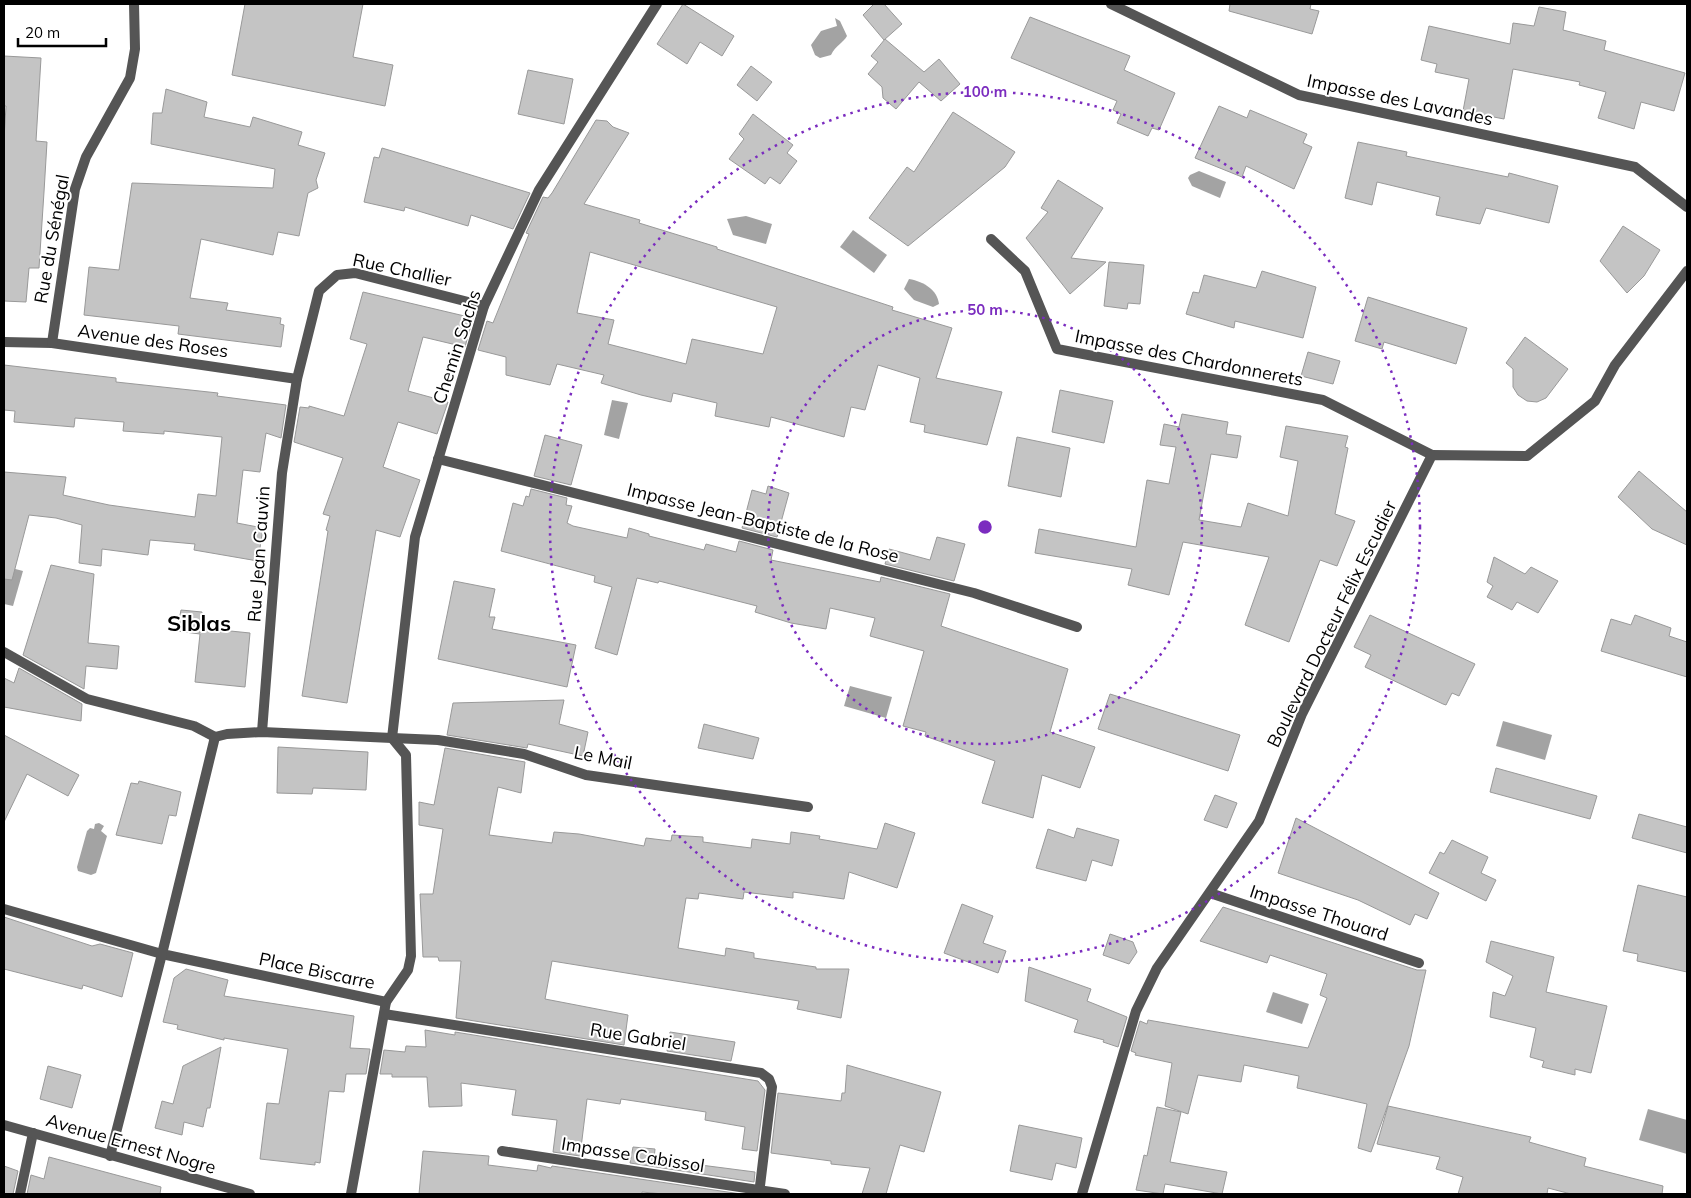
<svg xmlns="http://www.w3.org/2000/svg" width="1691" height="1198" font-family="Mulish,sans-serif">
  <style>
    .water { fill: #a3a3a3 }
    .building { fill: #c4c4c4; stroke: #999; fill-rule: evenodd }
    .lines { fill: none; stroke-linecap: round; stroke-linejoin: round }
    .service { stroke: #555; stroke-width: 10 }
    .minor { stroke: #555; stroke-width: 10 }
    .ring { fill: none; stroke: #7b2cbf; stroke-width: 2.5; stroke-dasharray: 2.5 5 }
    .labels { text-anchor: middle; stroke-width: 4; stroke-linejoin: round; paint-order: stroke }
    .street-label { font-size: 18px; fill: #000; stroke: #fff }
    .district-label { font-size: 22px; font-weight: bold; fill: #000; stroke: #fff }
    .centre { fill: #7b2cbf; stroke: #fff; stroke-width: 2.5 }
    .ring-label { font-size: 15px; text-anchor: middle; font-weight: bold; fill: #7b2cbf; stroke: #fff; stroke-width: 4; stroke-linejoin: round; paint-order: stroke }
  </style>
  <rect width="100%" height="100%" fill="#fff"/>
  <g class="water">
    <path d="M835,18l5,3 7,15c-4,7 -11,9 -16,19l-11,3 -5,-3 -4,-10 10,-14 16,-5z"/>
    <polygon points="1199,171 1226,182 1220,198 1192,186 1188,178 1190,175"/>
    <polygon points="746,216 772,224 766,244 733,235 727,219"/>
    <polygon points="853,230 887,255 874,273 840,247"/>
    <path d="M909,279c16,3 28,11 30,25l-6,3 -19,-7 -10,-11z"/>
    <polygon points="612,400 628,403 619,439 604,435"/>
    <polygon points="8,567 23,571 13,606 4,604 4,581"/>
    <polygon points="850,686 892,697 886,718 844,706"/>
    <polygon points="1503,721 1552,735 1545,760 1496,746"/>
    <polygon points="99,823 104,826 101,831 107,836 96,873 91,875 78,871 77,867 87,831 90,828 94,829 95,824"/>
    <polygon points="1273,992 1309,1004 1302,1024 1266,1012"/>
    <polygon points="1648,1109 1687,1120 1687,1154 1639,1140"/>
  </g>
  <g class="building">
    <polygon points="245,4 363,4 353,57 393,65 385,106 232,75"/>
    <polygon points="683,4 734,36 722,56 700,42 687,64 657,44"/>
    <polygon points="874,4 884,4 902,24 884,40 863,15"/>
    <polygon points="1230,4 1311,4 1310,9 1319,11 1312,34 1229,11"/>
    <polygon points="1539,7 1566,12 1563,30 1606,41 1604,50 1685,73 1674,111 1641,102 1634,129 1598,118 1606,92 1579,85 1580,82 1513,69 1504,119 1463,111 1469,79 1435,72 1437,64 1421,60 1429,26 1510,44 1513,23 1534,26"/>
    <polygon points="1030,17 1130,56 1124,70 1175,93 1159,130 1152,128 1148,136 1117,123 1121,114 1113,110 1117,101 1011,58"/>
    <polygon points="885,39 924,72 939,59 960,84 941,101 919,82 896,109 883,98 882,87 868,74 878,62 871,56"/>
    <polygon points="4,56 41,58 36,141 47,142 44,192 39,268 29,268 26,302 4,301 4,139 6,106 4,106"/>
    <polygon points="751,66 772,82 757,101 737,85"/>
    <polygon points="528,70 573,79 564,124 518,114"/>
    <polygon points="166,89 207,102 204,117 250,127 253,117 302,132 298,145 325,153 316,180 318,188 308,193 299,236 278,232 273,255 201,239 190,298 228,303 226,310 281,318 280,324 284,325 281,347 178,334 179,326 84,315 89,267 119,270 132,183 273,188 275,169 151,144 153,113 162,113"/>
    <polygon points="1219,106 1247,118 1250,110 1307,134 1303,143 1312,147 1294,189 1246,166 1242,177 1195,158"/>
    <polygon points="953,112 1015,152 1005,167 908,246 869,218 907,167 914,172"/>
    <polygon points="753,114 793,145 787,153 797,161 780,184 770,177 765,184 729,159 744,139 739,134"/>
    <path d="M596,120l11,1 6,6 16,6 -45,71 56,16 -1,3 78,24v2l176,58 -1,3 60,18 -16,50 66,14 -15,53 -63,-13 1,-7 -15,-3 10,-44 -42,-13 -13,45 -14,-3 -7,30 -73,-20 -2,10 -54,-11 2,-13 -44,-10 -2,9 -30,-7 -40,-12 3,-8 -47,-11 -7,21 -44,-10v-18l-28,-7 9,-29 6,2 36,-89 -3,-1 17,-36 5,1 4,-5zM590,252l187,55 -14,47 -71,-15 -6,25 -78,-20 6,-24 -37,-7z"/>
    <polygon points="1358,142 1407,152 1406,156 1508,177 1509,173 1558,186 1549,223 1486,208 1480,224 1436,215 1440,197 1377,182 1372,205 1345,198"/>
    <polygon points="382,148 412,157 530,193 513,229 471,215 468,226 405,207 404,211 364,202 374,157 379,158"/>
    <polygon points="1058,180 1103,208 1071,258 1106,262 1070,294 1026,238 1048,212 1041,208"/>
    <polygon points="1623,226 1660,250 1644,276 1627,293 1600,261"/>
    <polygon points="1109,262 1144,265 1140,304 1128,303 1127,309 1104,306"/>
    <polygon points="1262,271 1316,287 1303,338 1235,321 1234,328 1186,314 1193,292 1199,293 1204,275 1256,288"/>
    <polygon points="363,292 473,318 465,347 423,337 408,391 448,402 437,434 398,422 383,467 420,480 400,537 376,530 347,703 302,696 328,531 326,530 330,516 323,514 343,458 294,442 300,407 309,408 309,406 344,416 367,344 350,339"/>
    <polygon points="1368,297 1467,328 1456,364 1384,342 1382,349 1355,341"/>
    <polygon points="1525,337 1568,369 1546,398 1537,402 1527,401 1518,395 1513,387 1513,369 1506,363"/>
    <polygon points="1308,352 1340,361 1333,384 1301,376"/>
    <polygon points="4,365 116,378 116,382 218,393 217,396 286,405 281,438 266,433 260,472 243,470 237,523 263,528 258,561 194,550 195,544 150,540 148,555 102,549 101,566 79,563 82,525 56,518 29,515 12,580 4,579 4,472 66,477 63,495 109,505 195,517 198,494 216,496 222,437 164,431 164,434 123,431 124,422 75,418 74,427 14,422 15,411 4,410"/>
    <polygon points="1060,390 1113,401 1104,443 1052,432"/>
    <polygon points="1182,414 1228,422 1226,434 1241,436 1237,458 1211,454 1199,520 1241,527 1248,503 1288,516 1298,461 1280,457 1286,426 1348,436 1345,447 1348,448 1335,514 1355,521 1337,566 1320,560 1289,642 1245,625 1269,557 1183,542 1169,595 1128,585 1132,569 1035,553 1039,529 1136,547 1147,480 1169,484 1176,447 1160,445 1164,424 1179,427"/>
    <polygon points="545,435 582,445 571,485 534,476"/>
    <polygon points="1017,437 1070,448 1061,497 1008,486"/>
    <polygon points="1639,471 1687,512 1687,545 1652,529 1618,497"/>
    <polygon points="768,486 789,493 777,537 742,528 752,490 766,494"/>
    <polygon points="531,489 567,498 566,505 572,506 567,523 573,526 627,538 629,528 649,534 649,536 704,550 706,544 736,552 739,541 773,550 771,560 880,582 881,577 950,594 941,626 1068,669 1050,732 1095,747 1080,788 1042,775 1033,818 982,803 995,761 925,736 926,732 903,726 924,651 870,636 875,618 830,608 826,629 791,623 755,612 757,606 659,581 658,583 637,578 617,655 595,648 612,587 594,582 595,576 501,551 513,503 523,506 526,496 529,497"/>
    <polygon points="937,537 965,544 954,581 885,564 889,549 930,560"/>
    <polygon points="1494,557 1525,574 1531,567 1558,581 1538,613 1517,602 1512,610 1487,597 1493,586 1487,582"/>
    <polygon points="51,565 94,574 88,643 119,646 117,669 86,666 84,689 23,655"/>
    <polygon points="454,581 495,589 489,617 495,617 492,629 576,645 567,687 438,659"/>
    <polygon points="181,610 202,612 200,633 201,628 250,633 245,687 195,682 200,634 177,631"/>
    <polygon points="1370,615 1475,664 1459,696 1452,693 1446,705 1443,704 1365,667 1371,655 1354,647"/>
    <polygon points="1635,615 1671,628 1669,636 1687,642 1687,677 1601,651 1611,619 1631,625"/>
    <polygon points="19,668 82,704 81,721 4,707 4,678 14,683"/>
    <polygon points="1110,694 1240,735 1228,771 1098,729"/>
    <polygon points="564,700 559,724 588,732 583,756 528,744 527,748 447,735 453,703"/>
    <polygon points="704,724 759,738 753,759 698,748"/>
    <polygon points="4,735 79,775 68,796 27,774 4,822"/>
    <polygon points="278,747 368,752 366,790 313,788 312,794 277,793"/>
    <polygon points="445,748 525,762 521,793 498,787 489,835 552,843 554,832 579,834 644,846 646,838 671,841 672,835 703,837 703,842 751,848 752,839 790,844 791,832 820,836 819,839 877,849 885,823 915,833 897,888 849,872 844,899 793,892 793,898 744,892 743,899 699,893 698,899 686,898 678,948 725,956 726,948 754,953 754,958 816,967 816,969 849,969 841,1018 797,1009 799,1001 552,961 545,999 628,1015 624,1045 456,1018 461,961 439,961 438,957 423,957 420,894 433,894 443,829 419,825 419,802 434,805"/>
    <polygon points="1496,768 1597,796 1590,819 1490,792"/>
    <polygon points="139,781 181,792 176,816 169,815 162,844 116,835 131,783 138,784"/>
    <polygon points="1215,795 1237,803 1227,828 1204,820"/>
    <polygon points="1639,814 1687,827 1687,853 1632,838"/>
    <polygon points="1296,818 1439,893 1427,919 1415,914 1410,925 1358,900 1278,873"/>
    <polygon points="1077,828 1119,840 1112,866 1092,860 1086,881 1036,868 1048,829 1074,838"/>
    <polygon points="1452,840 1488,857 1481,873 1496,880 1486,901 1429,873 1440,852 1444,854"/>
    <polygon points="1638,885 1687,897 1687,972 1637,961 1638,954 1623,951"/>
    <polygon points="962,904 993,916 983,943 1006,951 998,973 944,953"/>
    <polygon points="1223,907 1417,970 1426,970 1409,1046 1371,1152 1358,1148 1367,1104 1297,1088 1299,1076 1244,1065 1241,1082 1198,1075 1188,1114 1165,1106 1172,1063 1135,1055 1136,1053 1131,1051 1140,1021 1147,1024 1148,1020 1308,1048 1327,998 1320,995 1327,974 1270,955 1267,963 1200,941"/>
    <polygon points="4,917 92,946 100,944 133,953 122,997 83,985 82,989 4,969"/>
    <polygon points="1110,934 1133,942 1137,952 1129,964 1103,955"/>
    <polygon points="1491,941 1554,957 1546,992 1607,1006 1591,1073 1575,1069 1575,1075 1542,1067 1544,1061 1530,1057 1536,1028 1490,1017 1493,992 1505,996 1513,976 1486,962"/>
    <polygon points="1029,967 1091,989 1087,1001 1127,1017 1118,1047 1103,1042 1104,1040 1074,1032 1078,1020 1025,1001"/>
    <polygon points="186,969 228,980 224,996 354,1016 350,1048 370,1049 366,1074 346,1074 344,1092 329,1091 320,1163 315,1162 315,1165 260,1159 267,1103 279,1104 288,1049 224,1038 224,1040 177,1029 178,1025 163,1022 174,978"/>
    <polygon points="425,1030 455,1035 455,1032 758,1081 765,1090 757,1151 742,1149 745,1127 705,1120 706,1112 621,1099 620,1104 587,1099 580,1156 553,1152 557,1120 512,1115 516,1090 461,1083 462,1106 429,1107 427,1077 392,1077 392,1074 380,1074 384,1050 405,1052 406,1046 426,1047"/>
    <polygon points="670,1032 735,1042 731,1061 667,1051"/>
    <polygon points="221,1047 210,1108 207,1108 203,1127 184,1122 182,1135 155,1128 162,1101 173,1104 183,1066"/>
    <polygon points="847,1065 941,1092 924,1152 900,1145 886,1194 862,1194 870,1168 831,1164 831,1161 771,1153 778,1093 841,1101 842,1093 845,1093"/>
    <polygon points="48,1066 81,1075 72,1108 40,1099"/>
    <polygon points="1388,1106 1531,1137 1529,1142 1586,1158 1584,1166 1663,1186 1662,1194 1571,1194 1548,1188 1547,1194 1458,1194 1463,1177 1436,1169 1440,1157 1377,1144"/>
    <polygon points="1157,1107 1181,1112 1170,1162 1227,1172 1222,1194 1165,1184 1163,1194 1136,1190 1144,1155 1147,1156"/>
    <polygon points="1019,1125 1082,1138 1076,1168 1056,1163 1052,1180 1010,1171"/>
    <polygon points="633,1147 655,1149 654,1159 755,1172 754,1182 630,1163"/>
    <polygon points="423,1151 489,1156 488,1165 537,1171 538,1165 551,1168 552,1166 741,1194 663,1194 642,1192 642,1194 419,1194"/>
    <polygon points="49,1157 161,1187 160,1194 27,1194 31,1175 44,1179"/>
    <polygon points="4,1166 18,1171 13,1194 4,1194"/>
  </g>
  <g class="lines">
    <g class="service">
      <polyline points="392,738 438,740 524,754 586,775 808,807"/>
      <polyline points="20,1194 33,1133"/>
    </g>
    <g class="minor">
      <polyline points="1111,4 1299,95 1635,167 1687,207"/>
      <polyline points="991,239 1025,271 1057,349 1323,400 1432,455"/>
      <polyline points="4,342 52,343 297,379"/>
      <polyline points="52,343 75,189 86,157 130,78 135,49 134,4"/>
      <polyline points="438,459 974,593 1077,627"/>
      <polyline points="4,652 87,699 194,726 215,737"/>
      <polyline points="262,732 282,473 297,379 319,291 337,275 355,273 484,306"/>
      <polyline points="215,737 227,734 262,732 392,738 406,755 411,956 408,970 386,1002 351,1194"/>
      <polyline points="215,737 162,954 386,1002"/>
      <polyline points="392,738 415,537 484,306 539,190 657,4"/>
      <polyline points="1210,893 1419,963"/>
      <polyline points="4,909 162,954 110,1156"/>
      <polyline points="384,1014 761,1073 769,1079 772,1087 759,1194"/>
      <polyline points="4,1125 250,1194"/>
      <polyline points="502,1151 785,1194"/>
      <polyline points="1082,1194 1136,1011 1157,968 1259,821 1302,714 1432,455 1527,456 1595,401 1615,365 1687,271"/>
    </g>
  </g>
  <g class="ring">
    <circle cx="985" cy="527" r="217"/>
    <circle cx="985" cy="527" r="435"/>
  </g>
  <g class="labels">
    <g class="street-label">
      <text transform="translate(1400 100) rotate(12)" y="6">Impasse des Lavandes</text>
      <text transform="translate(52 239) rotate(-80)" y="6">Rue du Sénégal</text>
      <text transform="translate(402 270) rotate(12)" y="6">Rue Challier</text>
      <text transform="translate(153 341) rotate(8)" y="6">Avenue des Roses</text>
      <text transform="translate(457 347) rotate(-72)" y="6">Chemin Sachs</text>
      <text transform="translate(1189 358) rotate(11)" y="6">Impasse des Chardonnerets</text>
      <text transform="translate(763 523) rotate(14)" y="6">Impasse Jean-Baptiste de la Rose</text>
      <text transform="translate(259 554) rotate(-86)" y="6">Rue Jean Cauvin</text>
      <text transform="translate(1332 624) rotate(-64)" y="6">Boulevard Docteur Félix Escudier</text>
      <text transform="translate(603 758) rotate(11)" y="6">Le Mail</text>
      <text transform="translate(1319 913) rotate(18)" y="6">Impasse Thouard</text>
      <text transform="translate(317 971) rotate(12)" y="6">Place Biscarre</text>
      <text transform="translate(638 1037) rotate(9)" y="6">Rue Gabriel</text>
      <text transform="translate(131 1144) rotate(16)" y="6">Avenue Ernest Nogre</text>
      <text transform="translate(633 1155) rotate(9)" y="6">Impasse Cabissol</text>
    </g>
    <g class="district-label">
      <text x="199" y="631">Siblas</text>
    </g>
  </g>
  <circle cx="985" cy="527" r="8" class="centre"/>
  <g class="ring-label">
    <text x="985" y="97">100 m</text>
    <text x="985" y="315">50 m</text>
  </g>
  <rect width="1691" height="1198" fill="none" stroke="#000000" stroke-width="10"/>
  <path d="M18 38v8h88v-8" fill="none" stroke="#000000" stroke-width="2.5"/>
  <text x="25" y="38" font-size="15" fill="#000000" stroke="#ffffff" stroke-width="4" paint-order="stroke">20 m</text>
</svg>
